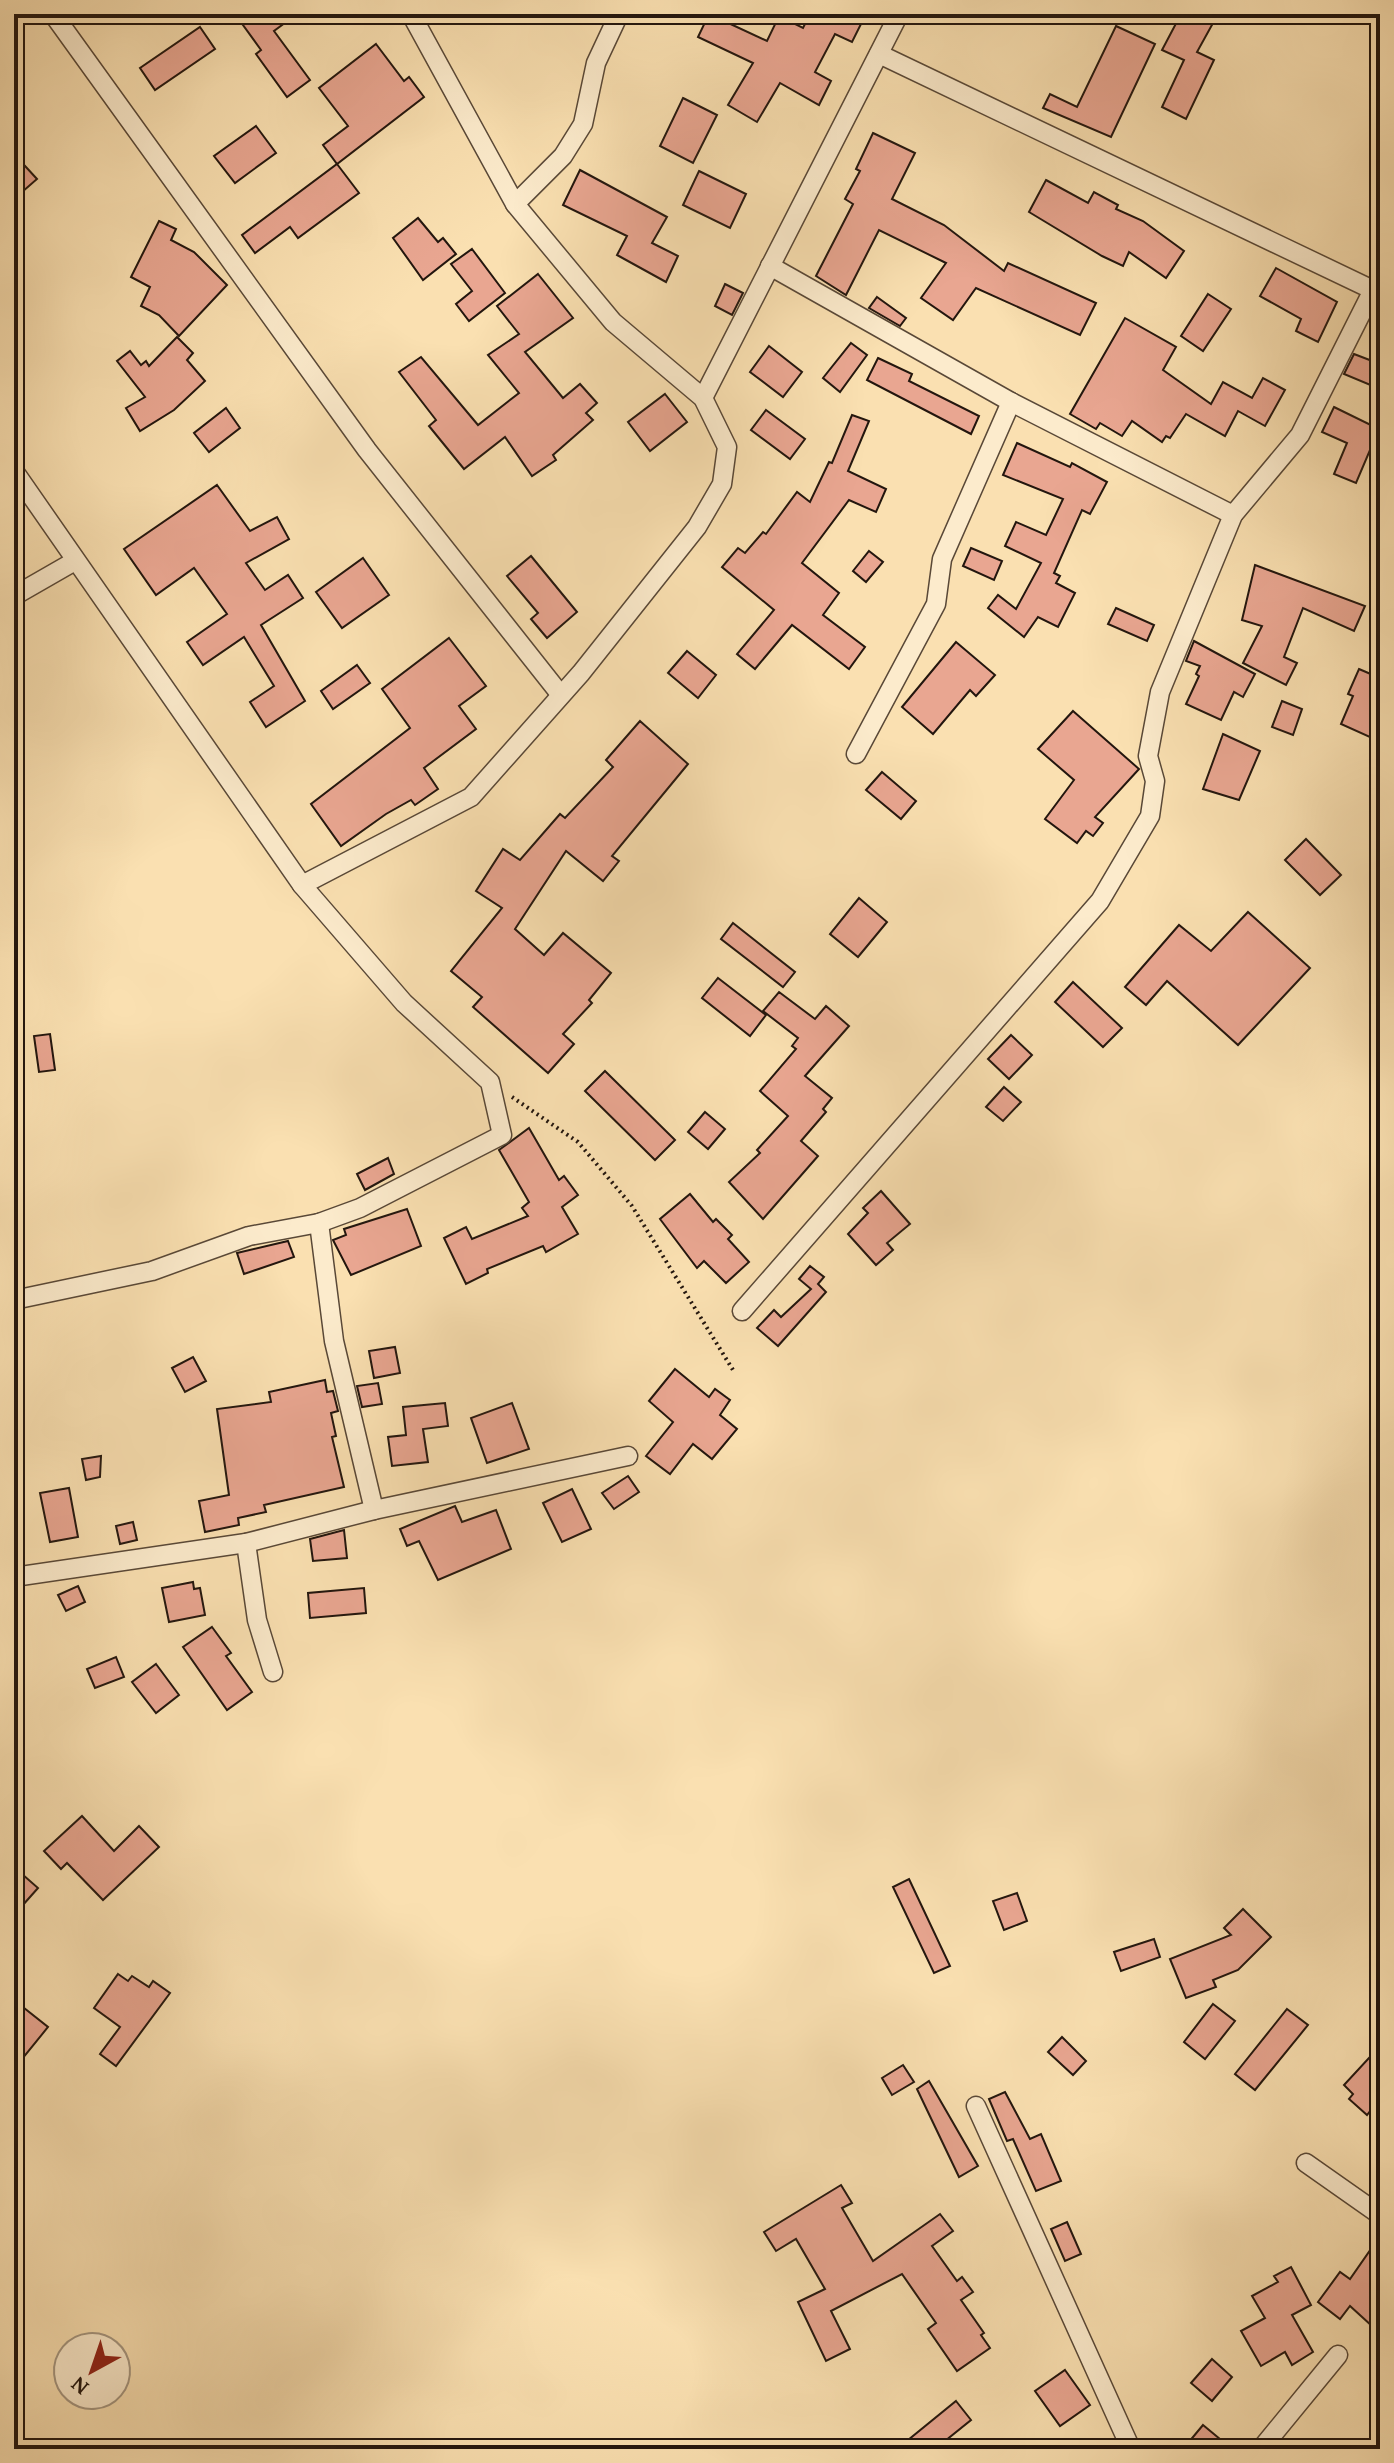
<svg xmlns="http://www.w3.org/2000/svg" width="1394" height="2463" font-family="'Gentium Book Plus',serif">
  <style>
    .building { fill: #e9a691; stroke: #23160e; stroke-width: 2 }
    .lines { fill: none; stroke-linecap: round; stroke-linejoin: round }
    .minor-casing { stroke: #594837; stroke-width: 21 }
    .path { stroke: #23160e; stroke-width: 4; stroke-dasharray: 2 4; stroke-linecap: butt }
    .minor { stroke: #fcebcc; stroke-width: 18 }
  </style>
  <rect width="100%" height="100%" fill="#fae0b1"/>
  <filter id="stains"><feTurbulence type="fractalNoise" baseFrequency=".0025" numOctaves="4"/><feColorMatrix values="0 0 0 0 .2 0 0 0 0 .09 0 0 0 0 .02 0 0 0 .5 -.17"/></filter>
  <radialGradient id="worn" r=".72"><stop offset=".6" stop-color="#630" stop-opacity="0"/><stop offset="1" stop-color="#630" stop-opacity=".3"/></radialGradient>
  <g class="building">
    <polygon points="235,14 297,14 274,31 310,80 287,97 256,54 261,50"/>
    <polygon points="709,14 767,41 779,16 803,28 810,14 866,14 852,42 835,34 815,72 831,81 819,105 780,83 757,122 728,105 753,63 698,37"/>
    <polygon points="1181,14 1218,14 1197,52 1214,60 1186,119 1162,107 1184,60 1162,50"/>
    <polygon points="1116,26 1155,44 1111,137 1043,108 1050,94 1077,107"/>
    <polygon points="200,27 215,49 155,90 140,68"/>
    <polygon points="376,44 404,81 409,77 424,97 337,164 323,145 348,126 319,88"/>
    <polygon points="683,98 717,115 693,163 660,146"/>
    <polygon points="256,126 276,153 235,183 214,156"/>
    <polygon points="873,133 915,153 892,199 944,225 1004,271 1008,263 1096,303 1080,335 976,288 953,320 921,298 946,263 879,230 846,295 816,276 853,204 845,199 860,171 856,169"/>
    <polygon points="14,154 37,179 14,199"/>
    <polygon points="337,164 359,193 298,238 290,227 255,253 242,235"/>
    <polygon points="580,170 667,217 652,243 678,256 666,282 617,255 627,236 563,205"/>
    <polygon points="699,171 746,194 730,228 683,205"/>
    <polygon points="1046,180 1088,203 1094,192 1118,205 1116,209 1143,221 1184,251 1166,278 1129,252 1123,266 1102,256 1029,212"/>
    <polygon points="418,218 438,242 443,238 456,254 423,280 393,238"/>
    <polygon points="159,221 176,229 171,240 194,252 227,285 179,336 159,315 141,306 150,287 131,277"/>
    <polygon points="472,249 505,293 469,321 456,304 472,291 451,264"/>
    <polygon points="1276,268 1337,302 1318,342 1296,331 1301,319 1260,296"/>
    <polygon points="538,274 573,318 525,352 563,398 580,384 597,403 586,413 593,420 553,455 556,460 532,476 505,437 464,469 429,426 436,420 399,372 421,357 478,425 519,393 488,355 519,334 497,306"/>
    <polygon points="725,284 743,293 732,315 715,306"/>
    <polygon points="1208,294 1231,309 1203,351 1181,336"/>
    <polygon points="877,297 906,318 900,326 869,308"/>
    <polygon points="1125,318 1176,347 1163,370 1211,404 1223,382 1252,398 1263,378 1285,390 1265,426 1238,411 1225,436 1186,414 1170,438 1166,436 1162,442 1132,421 1122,436 1100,423 1096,429 1070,414"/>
    <polygon points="177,337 193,353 187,360 205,381 174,410 140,431 126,408 145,397 117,361 130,351 141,365 146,361 149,366"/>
    <polygon points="851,343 867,355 840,392 823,378"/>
    <polygon points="769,346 802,372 783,397 750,372"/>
    <polygon points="1354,354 1380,364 1380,389 1344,374"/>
    <polygon points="878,358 912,374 909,381 979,416 971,434 867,380"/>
    <polygon points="665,394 687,422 650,451 628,422"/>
    <polygon points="1334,407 1379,429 1356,483 1334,474 1347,443 1322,432"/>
    <polygon points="226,408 240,428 209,452 194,433"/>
    <polygon points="766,410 805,439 790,459 751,430"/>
    <polygon points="852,415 869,421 848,471 886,489 876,512 849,500 802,563 839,593 823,615 865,647 849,669 792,625 755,669 737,654 774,610 722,567 738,548 745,553 763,532 766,534 797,492 810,502 829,462 832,463"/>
    <polygon points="1017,443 1070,467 1072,463 1107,482 1090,514 1082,510 1054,573 1060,576 1056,583 1075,593 1058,627 1038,617 1024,637 988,608 998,595 1016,609 1041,563 1005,546 1016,522 1046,535 1063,499 1003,475"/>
    <polygon points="217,485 250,531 277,517 289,539 246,563 265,590 288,575 303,598 261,625 305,701 266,727 250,702 274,686 244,637 203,665 187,642 227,614 194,568 156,595 124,549"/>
    <polygon points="971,548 1002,561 994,580 963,566"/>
    <polygon points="869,551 883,562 866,582 853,571"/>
    <polygon points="531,556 577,612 547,638 531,619 538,613 507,576"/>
    <polygon points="363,558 389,595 342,628 316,592"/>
    <polygon points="1255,565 1365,606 1354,631 1303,608 1284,657 1297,663 1286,685 1243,663 1262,626 1242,620"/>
    <polygon points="1116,608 1154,625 1147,641 1108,624"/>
    <polygon points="449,638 486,686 459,706 476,729 424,768 438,789 415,805 411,800 386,814 341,846 311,804 410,728 382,689"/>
    <polygon points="1194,641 1255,674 1243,697 1234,692 1221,720 1186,704 1199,676 1196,674 1200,666 1186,661"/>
    <polygon points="956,642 995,675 976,696 970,690 933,734 902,707"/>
    <polygon points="687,651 716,675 698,698 668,673"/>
    <polygon points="357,665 370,683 333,709 321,691"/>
    <polygon points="1359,669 1380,678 1380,720 1372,738 1341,724 1353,696 1348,694"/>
    <polygon points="1282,701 1302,709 1293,735 1272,727"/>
    <polygon points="1073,711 1139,769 1095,817 1103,823 1093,836 1086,831 1077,843 1045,819 1074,780 1038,749"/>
    <polygon points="640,721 688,764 612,856 619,861 603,881 566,851 515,929 544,955 563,933 611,973 589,1000 592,1003 563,1034 574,1044 548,1073 473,1007 482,997 451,971 502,908 476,891 503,849 520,860 560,814 565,818 613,767 606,760"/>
    <polygon points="1223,734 1260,751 1239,800 1203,789"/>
    <polygon points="882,772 916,801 901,819 866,790"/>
    <polygon points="1306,839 1341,875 1320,895 1285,860"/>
    <polygon points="859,898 887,922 858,957 830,934"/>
    <polygon points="1248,912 1310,968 1238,1045 1167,981 1146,1005 1125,987 1179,925 1211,951"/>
    <polygon points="733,923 795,972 783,987 721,939"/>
    <polygon points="718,978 766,1015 750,1036 702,998"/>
    <polygon points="1073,982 1122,1028 1103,1047 1055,1002"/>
    <polygon points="779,992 815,1019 826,1006 849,1026 805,1076 832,1098 823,1109 826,1112 801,1141 818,1156 763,1219 729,1182 760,1153 757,1150 788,1116 760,1091 796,1049 792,1046 798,1038 763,1011"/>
    <polygon points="50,1034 55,1070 39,1072 34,1036"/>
    <polygon points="1011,1035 1032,1055 1009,1079 988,1059"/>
    <polygon points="605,1071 675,1140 655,1160 585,1091"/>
    <polygon points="1004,1087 1021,1102 1003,1121 986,1107"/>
    <polygon points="705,1112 725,1129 708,1149 688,1132"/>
    <polygon points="529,1128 559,1180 564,1176 578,1195 562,1207 578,1234 546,1252 543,1246 487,1269 488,1273 466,1284 444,1238 466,1227 472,1239 528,1216 522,1208 529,1202 499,1150"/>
    <polygon points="388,1158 394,1174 365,1190 357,1174"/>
    <polygon points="881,1191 910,1224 887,1243 893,1250 876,1265 848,1234 868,1213 863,1208"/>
    <polygon points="690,1194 713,1222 716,1219 732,1235 728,1239 749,1262 726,1283 704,1261 697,1268 660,1219"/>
    <polygon points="407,1209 421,1246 351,1275 333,1240 346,1235 344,1229"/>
    <polygon points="288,1241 294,1257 244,1274 237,1253"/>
    <polygon points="810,1266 824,1277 818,1284 826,1292 778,1346 757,1328 774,1310 781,1317 811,1289 799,1279"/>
    <polygon points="395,1347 400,1373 374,1378 369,1351"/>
    <polygon points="193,1357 206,1381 185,1392 172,1368"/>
    <polygon points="675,1369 709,1397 715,1389 730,1400 720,1415 737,1429 712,1459 693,1444 670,1474 646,1456 673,1422 649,1401"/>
    <polygon points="325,1380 327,1392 333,1391 338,1411 331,1413 336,1436 332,1437 344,1487 264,1505 266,1512 238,1518 239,1525 205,1532 199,1501 229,1495 217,1409 271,1402 269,1392"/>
    <polygon points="378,1383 382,1404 362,1407 357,1386"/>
    <polygon points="445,1403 448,1426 423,1429 428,1462 392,1466 388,1437 406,1435 403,1407"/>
    <polygon points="512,1403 529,1449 487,1463 471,1418"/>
    <polygon points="101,1456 100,1477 86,1480 82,1459"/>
    <polygon points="628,1476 639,1492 614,1509 602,1493"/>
    <polygon points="69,1488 78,1537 50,1542 40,1493"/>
    <polygon points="572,1489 591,1529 562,1542 543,1503"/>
    <polygon points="455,1506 462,1522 496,1510 511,1549 438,1580 419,1541 407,1546 400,1529"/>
    <polygon points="133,1522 137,1540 120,1544 116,1526"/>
    <polygon points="344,1530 347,1558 313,1561 310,1539"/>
    <polygon points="193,1582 194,1589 200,1588 205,1615 169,1622 162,1588"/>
    <polygon points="78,1586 85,1602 66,1611 58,1595"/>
    <polygon points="364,1588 366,1613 310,1618 308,1593"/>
    <polygon points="212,1627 231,1653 226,1656 252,1692 227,1710 183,1647"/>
    <polygon points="116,1657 124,1677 95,1688 87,1669"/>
    <polygon points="156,1664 179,1695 156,1713 132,1682"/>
    <polygon points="82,1816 114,1851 139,1826 159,1847 103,1900 67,1863 61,1869 44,1851"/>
    <polygon points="14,1867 38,1888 14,1915"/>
    <polygon points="909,1879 950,1966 934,1973 893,1887"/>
    <polygon points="1017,1893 1027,1921 1004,1930 993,1901"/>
    <polygon points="1243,1909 1271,1937 1238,1970 1213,1980 1216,1987 1186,1998 1170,1959 1231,1935 1224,1928"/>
    <polygon points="1154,1939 1160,1957 1121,1971 1114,1952"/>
    <polygon points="118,1974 128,1981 132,1976 149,1987 153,1981 170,1993 116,2066 100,2054 120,2027 94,2008"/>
    <polygon points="14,2000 48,2027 14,2069"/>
    <polygon points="1213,2004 1235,2021 1205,2059 1184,2042"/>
    <polygon points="1287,2009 1308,2025 1255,2090 1235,2074"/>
    <polygon points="1062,2037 1086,2061 1073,2075 1048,2052"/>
    <polygon points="1380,2046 1380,2118 1371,2110 1367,2115 1349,2099 1353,2094 1344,2085"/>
    <polygon points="903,2065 914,2082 892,2095 882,2078"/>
    <polygon points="929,2081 978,2166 959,2177 917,2089"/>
    <polygon points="1005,2092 1030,2139 1041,2134 1061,2181 1036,2191 1013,2139 1007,2141 989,2099"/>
    <polygon points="841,2185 852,2203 842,2208 873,2261 940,2214 953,2231 932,2246 957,2281 962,2277 973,2292 961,2300 984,2333 981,2335 990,2348 957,2371 928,2329 936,2323 902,2274 831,2311 850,2349 826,2361 798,2302 825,2289 796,2239 776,2251 764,2232"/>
    <polygon points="1067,2222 1081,2254 1065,2261 1051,2229"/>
    <polygon points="1380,2236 1380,2317 1372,2326 1350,2306 1340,2319 1318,2302 1340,2272 1350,2279"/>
    <polygon points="1291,2267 1311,2305 1292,2315 1313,2352 1292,2365 1285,2352 1261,2366 1241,2331 1265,2318 1252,2296 1278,2282 1274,2276"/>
    <polygon points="1212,2359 1232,2377 1212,2401 1191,2383"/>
    <polygon points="1065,2370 1090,2405 1060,2426 1035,2391"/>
    <polygon points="956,2401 971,2420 935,2449 897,2449"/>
    <polygon points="1203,2425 1232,2449 1183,2449"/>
  </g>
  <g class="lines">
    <defs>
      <g id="minor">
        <polyline points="53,14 367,450 560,694"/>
        <polyline points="515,204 563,156 583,124 596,63 619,14"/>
        <polyline points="770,266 1011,402 1233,515"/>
        <polyline points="703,398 899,14"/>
        <polyline points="14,471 302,885 404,1003 490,1082 502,1135 360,1208 319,1223 249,1236 152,1271 14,1300"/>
        <polyline points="14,596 75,561"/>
        <polyline points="856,754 936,604 942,559 1011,402"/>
        <polyline points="302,885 471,797 581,673 697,527 722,484 727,447 703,398 613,322 515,204 411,14"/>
        <polyline points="319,1223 334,1341 374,1510"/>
        <polyline points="742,1311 1100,901 1150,816 1155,781 1148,756 1160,692 1233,515 1300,435 1373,290 879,54"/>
        <polyline points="246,1543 257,1620 273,1672"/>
        <polyline points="14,1577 246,1543 374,1510 628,1456"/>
        <polyline points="976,2106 1131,2449"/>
        <polyline points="1306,2163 1380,2215"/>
        <polyline points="1261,2449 1338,2355"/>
      </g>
    </defs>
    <use href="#minor" class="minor-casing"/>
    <polyline class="path" points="512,1097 578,1142 632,1206 733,1370"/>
    <use href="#minor" class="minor"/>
  </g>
  <rect width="1394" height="2463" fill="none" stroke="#fae0b1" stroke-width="48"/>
  <rect x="16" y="16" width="1362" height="2431" fill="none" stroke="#23160e" stroke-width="4"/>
  <rect x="24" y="24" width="1346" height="2415" fill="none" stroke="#23160e" stroke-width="2"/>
  <g transform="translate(92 2371) rotate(220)"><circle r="38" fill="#fcebcc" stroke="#a59680" stroke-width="2"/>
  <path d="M0-6L14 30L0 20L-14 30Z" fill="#8f2418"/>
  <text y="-12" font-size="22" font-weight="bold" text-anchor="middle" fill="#23160e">N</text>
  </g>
  <rect width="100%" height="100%" filter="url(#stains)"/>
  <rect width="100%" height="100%" fill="url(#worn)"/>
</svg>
